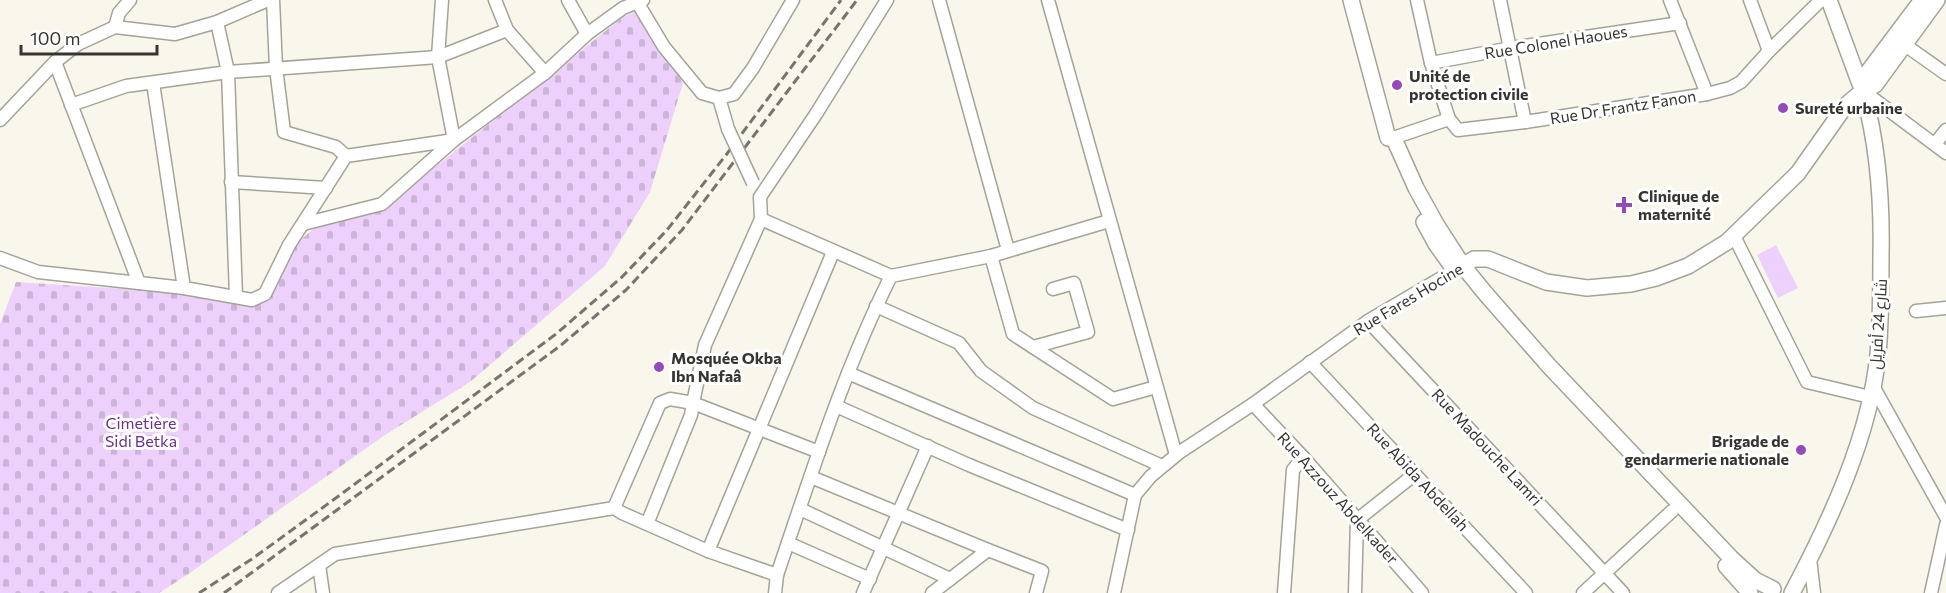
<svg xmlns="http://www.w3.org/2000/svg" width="1946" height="593" font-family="Commissioner,Cairo,sans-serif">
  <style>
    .cemetery { fill: url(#cemetery-stones) }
    .park { fill: #edd1fc }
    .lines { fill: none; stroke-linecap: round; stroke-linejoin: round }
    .minor-casing { stroke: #a4a398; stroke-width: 15 }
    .major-casing { stroke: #a4a398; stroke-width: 18 }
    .minor { stroke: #fff; stroke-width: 12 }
    .major { stroke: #fff; stroke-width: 15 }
    .rail { stroke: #76746e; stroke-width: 3; stroke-dasharray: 9 4.5; stroke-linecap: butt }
    .minor-bridge-casing { stroke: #a4a398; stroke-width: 15; stroke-linecap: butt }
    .minor-bridge { stroke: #fff; stroke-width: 12 }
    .poi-dot { fill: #9649ba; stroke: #fff; stroke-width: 2 }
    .labels { text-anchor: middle; stroke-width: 6; stroke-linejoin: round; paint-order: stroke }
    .street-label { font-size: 16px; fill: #363531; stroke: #fff }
    .poi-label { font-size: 16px; font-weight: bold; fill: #363531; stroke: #fff; text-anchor: start }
    .park-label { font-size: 16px; fill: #6e2e8b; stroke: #fff }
  </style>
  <defs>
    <pattern id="cemetery-stones" width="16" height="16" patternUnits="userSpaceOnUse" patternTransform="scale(1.5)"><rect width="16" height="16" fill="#edd1fc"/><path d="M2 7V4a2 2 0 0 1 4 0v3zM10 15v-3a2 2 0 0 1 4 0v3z" fill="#ccb4d8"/></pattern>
  </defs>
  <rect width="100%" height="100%" fill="#f9f7eb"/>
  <polygon class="cemetery" points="638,11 683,83 650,192 605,266 470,382 385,435 187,575 159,593 0,593 0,324 16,282 142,290 205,297 270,296 297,243 319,224 381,210 623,17"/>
  <polygon class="park" points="1776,245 1798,288 1778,298 1757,255"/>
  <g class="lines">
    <defs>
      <g id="minor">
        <polyline points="273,0 276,68 284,132 336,147 346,156"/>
        <polyline points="442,0 438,57 454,140"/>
        <polyline points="495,0 507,30 545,73"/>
        <polyline points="568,0 587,34"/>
        <polyline points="887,0 816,114 760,197 761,219 891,276"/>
        <polyline points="939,0 1008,250"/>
        <polyline points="1048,0 1176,455"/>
        <polyline points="1417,0 1431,63 1449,119"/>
        <polyline points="1500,0 1525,122"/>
        <polyline points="1670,0 1707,94"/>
        <polyline points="1750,0 1769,51"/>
        <polyline points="637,2 664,47 702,93 719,98 734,94 753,68 793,0"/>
        <polyline points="217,22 228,72 236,297"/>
        <polyline points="115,27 119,13 130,0"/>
        <polyline points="1898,40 1946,74"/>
        <polyline points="55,62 139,283 184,288 252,300 265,294 289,245 346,156 454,140"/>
        <polyline points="1431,63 1511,48 1680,23"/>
        <polyline points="153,83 184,288"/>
        <polyline points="1867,94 1946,153"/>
        <polyline points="719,98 728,129"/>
        <polyline points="71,105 126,86 228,72 438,57 507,30"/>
        <polyline points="0,120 55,62 78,44 115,27 175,34 217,22 268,0"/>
        <polyline points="1396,137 1449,119 1458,130 1525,122 1707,94 1730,88 1741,82 1769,51 1821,0"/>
        <polyline points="1935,144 1946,130"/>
        <polyline points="231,182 326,188"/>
        <polyline points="761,219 705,345 693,403 819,452"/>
        <polyline points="303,224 382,204 454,140 545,73 587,34 623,8 643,0"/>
        <polyline points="1734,236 1807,382 1870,397"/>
        <polyline points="991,256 1013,334 1113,399 1156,387"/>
        <polyline points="0,258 38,272 139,283"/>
        <polyline points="876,306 959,343 981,371 1033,408 1162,466"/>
        <polyline points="1916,311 1946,308"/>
        <polyline points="1368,321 1623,593"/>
        <polyline points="1033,347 1088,332 1074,283 1053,289"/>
        <polyline points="1310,362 1526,593"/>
        <polyline points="848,373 1135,495"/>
        <polyline points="1873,386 1946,517"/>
        <polyline points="1253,404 1303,457 1422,593"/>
        <polyline points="836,406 969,465 1128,530"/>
        <polyline points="811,477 988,550"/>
        <polyline points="800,509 950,579"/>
        <polyline points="647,524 622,513 614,508 660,403 670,399 693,403 691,415 647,524 708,551 777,575"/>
        <polyline points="788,543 870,579"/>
        <polyline points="708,551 833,252"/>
        <polyline points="1810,559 1814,593"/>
        <polyline points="319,565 335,554 614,508"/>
        <polyline points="278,593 319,565 323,593"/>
        <path d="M775,593l2,-18c34,-100 66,-203 114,-299l100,-20 118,-35"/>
        <polyline points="863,593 928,446"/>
        <polyline points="932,593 988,550 1042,571 1036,593"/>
        <polyline points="1114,593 1135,495 1151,476 1180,452 1253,404 1368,321 1455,270"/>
        <polyline points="1284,593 1293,470 1303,457"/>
        <polyline points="1355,593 1357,520 1415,474"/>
        <polyline points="1583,593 1672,511"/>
        <polyline points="1931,593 1946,525"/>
      </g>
      <g id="major">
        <polyline points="1351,0 1388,138"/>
        <polyline points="1829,0 1860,84"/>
        <polyline points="1866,84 1868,72 1922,0"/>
        <polyline points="1869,88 1875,85 1937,0"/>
        <polyline points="1395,141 1416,188 1436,224 1463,266 1485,293 1549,366 1732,559 1755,580 1773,589"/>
        <polyline points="1424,222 1436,244 1451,265"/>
        <polyline points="1455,270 1474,259 1488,259 1546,282 1587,288 1631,284 1656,278 1688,266 1727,242 1798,173 1846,105 1859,94"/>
        <polyline points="1726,566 1750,593"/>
        <path d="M1792,593c38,-72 78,-157 86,-239 3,-33 3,-67 3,-100 1,-53 -3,-108 -17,-159"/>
      </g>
    </defs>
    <use href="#minor" class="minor-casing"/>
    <use href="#major" class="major-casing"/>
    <use href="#minor" class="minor"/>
    <use href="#major" class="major"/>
    <g class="rail">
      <polyline points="199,593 252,559 340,495 556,334 622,277 667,230 726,155 841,0"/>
      <polyline points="224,593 560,346 626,290 682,230 857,0"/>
    </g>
    <defs>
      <polyline id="minor-bridge" points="728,129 753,183"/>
    </defs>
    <use href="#minor-bridge" class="minor-bridge-casing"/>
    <use href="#minor-bridge" class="minor-bridge"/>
  </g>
  <g class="poi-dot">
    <circle cx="1397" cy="85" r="6"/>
    <circle cx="1783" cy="108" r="6"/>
    <path d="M1621 196h6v6h6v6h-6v6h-6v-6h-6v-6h6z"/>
    <circle cx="659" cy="367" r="6"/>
    <circle cx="1801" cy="450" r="6"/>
  </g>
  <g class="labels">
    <g class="street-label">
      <text transform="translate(1556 42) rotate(-9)" y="6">Rue Colonel Haoues</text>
      <text transform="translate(1623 107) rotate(-9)" y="6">Rue Dr Frantz Fanon</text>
      <text transform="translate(1408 299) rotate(-31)" y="6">Rue Fares Hocine</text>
      <text transform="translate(1878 324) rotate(-86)" y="6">شارع 24 أفريل</text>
      <text transform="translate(1487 447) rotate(47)" y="6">Rue Madouche Lamri</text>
      <text transform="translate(1418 477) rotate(47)" y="6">Rue Abida Abdellah</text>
      <text transform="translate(1338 498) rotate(48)" y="6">Rue Azzouz Abdelkader</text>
    </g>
    <g class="poi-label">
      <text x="1409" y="82">Unité de<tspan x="1409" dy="18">protection civile</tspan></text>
      <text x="1795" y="114">Sureté urbaine</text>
      <text x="1638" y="202">Clinique de<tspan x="1638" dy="18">maternité</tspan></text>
      <text x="671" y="364">Mosquée Okba<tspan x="671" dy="18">Ibn Nafaâ</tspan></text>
      <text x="1789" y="447" text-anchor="end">Brigade de<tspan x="1789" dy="18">gendarmerie nationale</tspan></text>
    </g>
    <g class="park-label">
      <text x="141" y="429">Cimetière<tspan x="141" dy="18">Sidi Betka</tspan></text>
    </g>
  </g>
  <path d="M21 45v9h136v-9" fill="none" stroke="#363531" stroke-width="3"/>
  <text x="30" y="45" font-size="18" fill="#363531" stroke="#ffffff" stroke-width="4.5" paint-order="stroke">100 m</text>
</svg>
